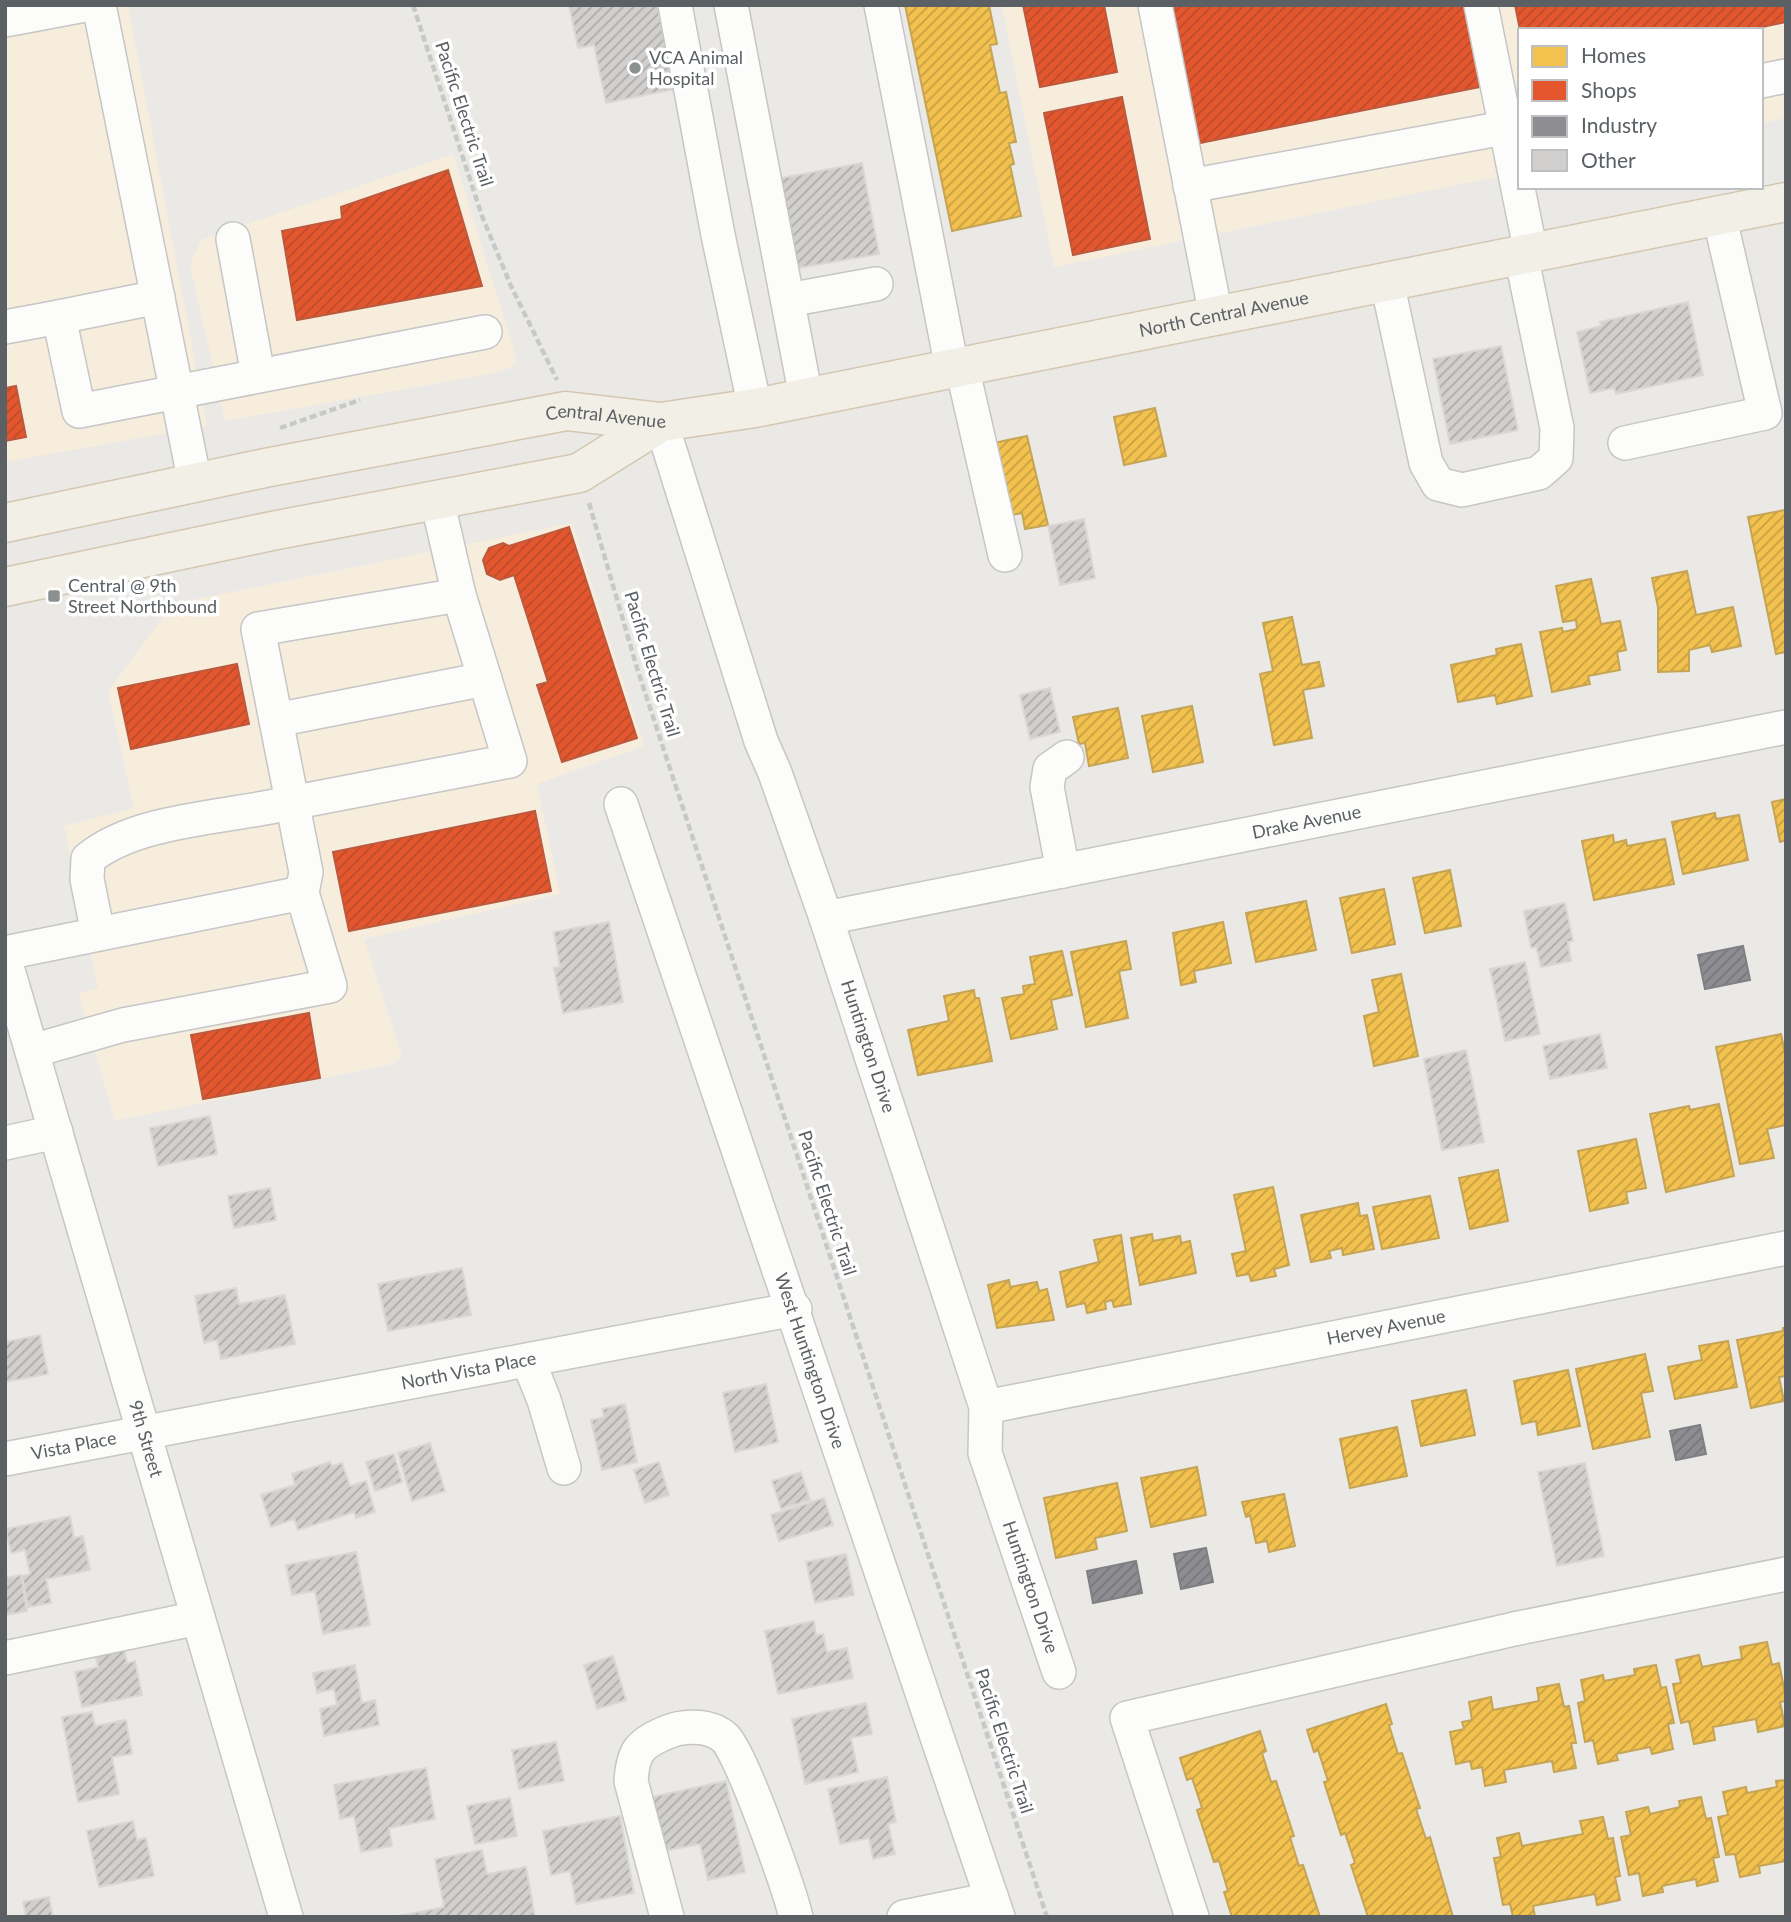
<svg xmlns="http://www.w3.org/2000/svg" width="1791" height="1922" font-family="Lato,sans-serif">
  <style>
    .commercial { fill: #f6eddd }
    .homes { fill: url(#homes-hatch); stroke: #c5a455; stroke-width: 2 }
    .shops { fill: url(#shops-hatch); stroke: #bb5a3e; stroke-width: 2 }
    .industry { fill: url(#industry-hatch); stroke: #7e8084; stroke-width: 2 }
    .building { fill: url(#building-hatch); stroke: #dad8d4; stroke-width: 2 }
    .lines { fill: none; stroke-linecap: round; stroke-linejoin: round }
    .minor-casing { stroke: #c6c6c6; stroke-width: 36 }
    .major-casing { stroke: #d4c7b2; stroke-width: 41 }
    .path { stroke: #c5cac7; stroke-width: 4.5; stroke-dasharray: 7 3.5; stroke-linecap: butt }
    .minor { stroke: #fcfcfb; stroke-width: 33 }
    .major { stroke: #f2efe7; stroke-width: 38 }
    .poi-dot { fill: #8d9091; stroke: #fff; stroke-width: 2.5 }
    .labels { text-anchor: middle; stroke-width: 7; stroke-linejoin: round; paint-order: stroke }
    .poi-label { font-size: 18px; fill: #5b6064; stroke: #fff; text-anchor: start }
    .street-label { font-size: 18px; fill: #5b6064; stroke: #fff }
  </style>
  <defs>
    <pattern id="homes-hatch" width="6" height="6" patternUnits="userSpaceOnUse" patternTransform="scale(1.75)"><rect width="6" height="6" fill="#f2c14e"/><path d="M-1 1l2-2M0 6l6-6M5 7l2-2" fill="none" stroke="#c7a044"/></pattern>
    <pattern id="shops-hatch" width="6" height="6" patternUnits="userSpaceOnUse" patternTransform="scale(1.75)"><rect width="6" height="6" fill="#e4572e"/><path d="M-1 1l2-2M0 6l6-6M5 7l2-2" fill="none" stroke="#bc4b2b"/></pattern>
    <pattern id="industry-hatch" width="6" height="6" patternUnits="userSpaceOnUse" patternTransform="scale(1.75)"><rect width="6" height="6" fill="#8d8d92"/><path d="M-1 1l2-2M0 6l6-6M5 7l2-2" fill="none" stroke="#76777b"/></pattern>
    <pattern id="building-hatch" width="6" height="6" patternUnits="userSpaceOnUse" patternTransform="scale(1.75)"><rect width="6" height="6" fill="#d2d0ce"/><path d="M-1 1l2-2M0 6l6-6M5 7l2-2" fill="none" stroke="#adacab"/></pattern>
  </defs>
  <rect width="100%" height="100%" fill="#ebe9e5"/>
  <g class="commercial">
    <polygon points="5,5 128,5 207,426 5,462"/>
    <polygon points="1002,5 1786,5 1786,118 1761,123 1761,30 1520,30 1520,172 1054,267"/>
    <polygon points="453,154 517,360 510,368 495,373 225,421 190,265 201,240"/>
    <polygon points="572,523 644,746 537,784 560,894 364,939 402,1056 393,1064 115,1121 79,994 98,988 64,826 134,808 108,691 173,604"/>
  </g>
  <g class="homes">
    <polygon points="905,5 989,5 997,44 990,45 1000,93 1006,92 1016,142 1009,143 1014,164 1010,165 1021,216 952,231"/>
    <polygon points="1155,408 1166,456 1124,465 1114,417"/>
    <polygon points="1027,436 1048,525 1025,529 1022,513 1012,515 989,444"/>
    <polygon points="1785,510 1786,652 1776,654 1748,517"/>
    <polygon points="1687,571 1696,615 1733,607 1741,646 1712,652 1710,645 1689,650 1689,671 1658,672 1658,607 1652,578"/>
    <polygon points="1591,579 1601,624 1620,621 1626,650 1617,652 1620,670 1588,676 1590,684 1552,692 1540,632 1562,628 1563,632 1577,629 1576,620 1563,622 1556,586"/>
    <polygon points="1292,617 1302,665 1319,662 1324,686 1303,690 1312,738 1274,745 1260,674 1273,671 1263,623"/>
    <polygon points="1521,644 1532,696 1497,704 1495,695 1458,702 1451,665 1497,655 1496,649"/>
    <polygon points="1192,706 1203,762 1153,772 1142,716"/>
    <polygon points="1118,708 1128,758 1089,766 1085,743 1079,744 1073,717"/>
    <polygon points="1786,799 1786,840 1780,842 1772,802"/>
    <polygon points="1715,813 1716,819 1739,815 1748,860 1683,874 1672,822"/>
    <polygon points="1613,835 1614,843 1626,840 1627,846 1665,839 1674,884 1594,900 1582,841"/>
    <polygon points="1450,870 1461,926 1425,933 1413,878"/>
    <polygon points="1384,889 1395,944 1352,953 1340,898"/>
    <polygon points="1306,901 1316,950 1256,962 1246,913"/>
    <polygon points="1223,922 1231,963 1194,971 1196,982 1181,985 1173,933"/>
    <polygon points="1126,941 1131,969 1119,971 1128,1018 1086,1027 1071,952"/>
    <polygon points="1062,951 1072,995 1051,1000 1057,1029 1011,1039 1002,998 1024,994 1023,986 1035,984 1030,957"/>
    <polygon points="1401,974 1418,1056 1374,1066 1364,1016 1379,1012 1372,980"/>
    <polygon points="974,990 975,998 979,998 992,1061 918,1075 908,1030 949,1021 944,996"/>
    <polygon points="1781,1034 1786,1058 1786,1125 1767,1129 1774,1158 1740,1164 1716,1047"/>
    <polygon points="1719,1104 1734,1176 1666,1192 1650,1114 1689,1106 1690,1110"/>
    <polygon points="1636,1139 1646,1188 1626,1192 1628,1203 1590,1211 1578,1151"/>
    <polygon points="1498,1170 1508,1221 1470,1229 1459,1178"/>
    <polygon points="1273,1187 1289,1265 1274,1269 1276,1276 1251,1281 1249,1274 1237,1276 1232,1254 1246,1251 1234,1195"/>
    <polygon points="1430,1196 1439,1238 1382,1249 1373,1207"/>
    <polygon points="1358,1203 1360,1216 1367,1215 1374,1249 1343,1255 1342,1248 1329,1251 1331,1258 1311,1262 1301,1215"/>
    <polygon points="1152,1234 1153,1241 1180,1236 1181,1243 1190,1241 1196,1273 1140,1285 1131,1238"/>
    <polygon points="1121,1235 1131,1304 1114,1307 1112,1300 1105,1302 1106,1309 1087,1313 1085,1303 1067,1307 1060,1272 1099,1262 1094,1240"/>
    <polygon points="1009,1280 1010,1287 1037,1282 1039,1291 1047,1289 1054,1320 997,1328 988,1285"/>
    <polygon points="1783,1328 1786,1328 1786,1376 1779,1377 1784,1401 1751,1408 1737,1340 1783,1331"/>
    <polygon points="1728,1341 1737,1387 1675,1399 1668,1367 1702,1360 1699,1346"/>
    <polygon points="1645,1354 1653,1391 1641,1393 1650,1437 1593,1449 1576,1369"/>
    <polygon points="1568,1370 1580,1426 1538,1435 1536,1421 1522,1424 1514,1381"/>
    <polygon points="1466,1390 1475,1435 1421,1446 1412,1401"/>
    <polygon points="1397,1427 1407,1476 1350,1488 1340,1439"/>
    <polygon points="1197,1467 1206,1515 1151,1527 1141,1478"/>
    <polygon points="1117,1483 1127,1531 1095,1538 1097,1549 1056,1558 1044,1498"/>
    <polygon points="1284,1494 1295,1546 1269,1552 1267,1541 1256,1543 1250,1515 1246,1517 1242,1502"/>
    <polygon points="1767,1642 1772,1665 1779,1663 1786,1698 1786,1701 1780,1702 1785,1726 1758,1732 1756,1719 1713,1727 1715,1740 1694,1744 1689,1721 1681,1723 1673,1684 1681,1683 1676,1660 1699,1655 1702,1667 1742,1659 1740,1647"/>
    <polygon points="1656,1665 1661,1688 1666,1687 1674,1723 1668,1724 1673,1749 1652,1754 1650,1747 1616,1754 1618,1760 1598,1764 1593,1740 1585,1742 1578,1703 1585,1701 1581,1680 1603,1675 1604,1681 1635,1675 1634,1669"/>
    <polygon points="1559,1684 1564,1707 1569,1706 1576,1743 1571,1743 1576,1768 1554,1772 1552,1761 1504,1770 1506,1782 1485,1786 1482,1767 1472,1769 1470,1761 1456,1764 1450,1732 1464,1729 1462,1722 1472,1720 1469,1702 1491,1697 1493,1710 1539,1701 1537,1688"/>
    <polygon points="1386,1704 1392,1724 1389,1725 1398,1754 1402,1753 1420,1808 1416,1809 1426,1839 1430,1837 1453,1917 1368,1917 1351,1865 1355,1863 1345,1833 1341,1835 1324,1782 1328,1781 1318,1750 1314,1752 1307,1730"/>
    <polygon points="1260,1731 1266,1751 1262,1753 1271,1782 1276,1781 1294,1836 1290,1837 1299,1866 1303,1865 1320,1917 1232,1917 1224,1892 1228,1891 1219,1861 1214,1862 1197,1810 1202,1808 1192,1778 1187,1780 1180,1758"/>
    <polygon points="1786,1780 1786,1861 1759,1866 1760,1873 1740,1877 1735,1854 1726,1855 1718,1817 1728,1815 1723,1792 1746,1787 1747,1793 1777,1787 1776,1781"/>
    <polygon points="1701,1797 1706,1819 1711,1818 1719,1857 1713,1858 1718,1881 1697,1886 1696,1879 1662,1886 1663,1892 1643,1896 1639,1873 1629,1875 1621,1837 1631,1835 1626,1812 1648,1807 1650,1814 1680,1807 1679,1801"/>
    <polygon points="1603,1817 1608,1839 1613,1838 1620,1876 1615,1877 1620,1900 1597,1905 1595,1894 1533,1906 1535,1917 1513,1917 1510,1904 1503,1905 1494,1858 1501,1857 1497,1838 1519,1833 1522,1846 1583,1834 1580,1821"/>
  </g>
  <g class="shops">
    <polygon points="1023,5 1104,5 1117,72 1040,87"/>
    <polygon points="1173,5 1464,5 1480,87 1200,143"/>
    <polygon points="1515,5 1786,5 1786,22 1748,30 1520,30"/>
    <polygon points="1122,97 1150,239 1073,255 1044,113"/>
    <polygon points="448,170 482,286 297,320 282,231 342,219 341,207"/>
    <polygon points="16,386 26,437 5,441 5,388"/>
    <polygon points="569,527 637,738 562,762 537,685 548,682 514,575 500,580 487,574 483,560 489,548 503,543 509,546"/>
    <polygon points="237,664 249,724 131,749 118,688"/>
    <polygon points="535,811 551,891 349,931 333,852"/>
    <polygon points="309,1013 320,1078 203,1099 191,1035"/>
  </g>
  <g class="industry">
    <polygon points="1743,946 1750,980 1705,989 1698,955"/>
    <polygon points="1700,1425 1706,1454 1676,1460 1670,1431"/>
    <polygon points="1206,1548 1213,1582 1181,1589 1174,1554"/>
    <polygon points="1136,1561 1142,1593 1093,1603 1087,1571"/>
  </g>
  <g class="building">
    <polygon points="569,5 657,5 675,89 606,103 594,45 578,48"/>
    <polygon points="862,163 879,254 798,268 781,178"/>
    <polygon points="1688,302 1703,375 1616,394 1614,388 1590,393 1577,332 1601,326 1600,322"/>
    <polygon points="1501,346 1518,430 1450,444 1433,359"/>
    <polygon points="1084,519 1095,578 1060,585 1048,526"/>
    <polygon points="1050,688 1060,732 1030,739 1020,695"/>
    <polygon points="1565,903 1573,941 1568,942 1571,961 1541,967 1536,947 1531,948 1524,911"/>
    <polygon points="609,922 623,1002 563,1013 554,968 560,967 554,932"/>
    <polygon points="1525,962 1540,1034 1505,1041 1490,969"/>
    <polygon points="1600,1034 1607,1068 1550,1079 1543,1046"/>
    <polygon points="1466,1050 1484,1142 1442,1150 1424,1059"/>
    <polygon points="210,1116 217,1154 158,1166 150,1128"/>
    <polygon points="270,1188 276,1220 234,1228 228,1196"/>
    <polygon points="462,1268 471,1315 388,1331 378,1284"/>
    <polygon points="236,1288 239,1304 285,1295 295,1344 221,1359 217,1340 204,1343 195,1296"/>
    <polygon points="40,1335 48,1374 5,1382 5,1342"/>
    <polygon points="766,1384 778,1442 735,1452 723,1393"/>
    <polygon points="625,1404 637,1462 602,1470 591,1420 604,1417 602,1409"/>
    <polygon points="430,1443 445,1491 412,1501 398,1453"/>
    <polygon points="394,1454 402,1482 375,1491 366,1462"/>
    <polygon points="330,1462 332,1466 342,1463 350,1486 366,1481 375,1512 356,1518 354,1512 298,1530 294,1519 271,1527 261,1495 295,1485 292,1474"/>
    <polygon points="659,1462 669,1495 645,1503 634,1470"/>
    <polygon points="1585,1463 1604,1556 1557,1566 1538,1472"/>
    <polygon points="801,1472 810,1500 781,1509 772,1481"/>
    <polygon points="824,1498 833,1525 779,1541 771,1515"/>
    <polygon points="70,1516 74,1538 83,1536 90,1570 46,1579 51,1603 28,1607 22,1576 30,1574 25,1550 11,1553 6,1529"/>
    <polygon points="356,1552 370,1625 323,1634 315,1591 292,1595 286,1565"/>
    <polygon points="846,1554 854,1595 815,1603 806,1562"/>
    <polygon points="5,1569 7,1578 21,1575 27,1611 5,1615"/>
    <polygon points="814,1621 816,1635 823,1634 827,1652 847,1648 853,1678 778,1694 765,1631"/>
    <polygon points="123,1642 127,1663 135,1661 142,1695 82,1707 75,1672 98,1667 94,1648"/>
    <polygon points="613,1656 626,1700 597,1709 584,1665"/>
    <polygon points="355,1665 362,1703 375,1700 379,1725 324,1736 320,1709 337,1705 334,1689 317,1693 313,1673"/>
    <polygon points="866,1703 872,1734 851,1738 858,1772 805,1784 792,1719"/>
    <polygon points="92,1712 95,1726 126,1720 132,1754 112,1757 119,1794 78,1802 62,1717"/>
    <polygon points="556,1742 564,1781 519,1789 512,1750"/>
    <polygon points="426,1768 435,1819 389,1828 392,1846 361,1852 354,1816 340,1819 334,1785"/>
    <polygon points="887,1777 896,1822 888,1824 895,1854 873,1859 869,1838 840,1844 828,1789"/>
    <polygon points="726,1781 745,1872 708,1880 700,1844 658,1852 647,1798"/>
    <polygon points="510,1798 517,1836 475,1844 467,1806"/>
    <polygon points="620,1816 634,1893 576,1904 570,1871 551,1875 543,1831"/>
    <polygon points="133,1821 137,1840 146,1838 154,1876 99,1887 87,1831"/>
    <polygon points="482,1850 487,1874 526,1867 535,1917 393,1917 444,1907 435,1859"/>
    <polygon points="49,1897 53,1917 26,1917 23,1902"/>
  </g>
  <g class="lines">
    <defs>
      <g id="minor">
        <polyline points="99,5 195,483"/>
        <polyline points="675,5 718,235 755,408"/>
        <polyline points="731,5 806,397"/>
        <polyline points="881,5 952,368"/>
        <polyline points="1155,5 1216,316"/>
        <polyline points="1481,5 1531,253"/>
        <polyline points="5,20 85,5"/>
        <polyline points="1761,81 1786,76"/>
        <polyline points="1190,186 1520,125"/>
        <polyline points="233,239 258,375"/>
        <polyline points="1387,282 1426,463 1438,484 1462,490 1539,473 1556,458 1557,428 1521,255"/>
        <polyline points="788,300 876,284"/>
        <polyline points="59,317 158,297"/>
        <polyline points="5,327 59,317 79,411 485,332"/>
        <polyline points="962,367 1005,555"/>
        <path id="s1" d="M661,422l100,319 14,32 51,145 160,489 -1,46 74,219"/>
        <polyline points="1625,443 1765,413 1719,215"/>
        <polyline points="437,500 459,595"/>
        <polyline points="276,720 485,679"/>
        <path id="s2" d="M621,804l377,1113"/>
        <polyline points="1063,871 1047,787 1050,769 1067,757"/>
        <path id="s3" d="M826,918l960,-191"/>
        <path d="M5,953l297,-60 4,-21 -48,-243 201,-34 51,166c-80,15 -160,31 -240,46 -56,11 -138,15 -182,52l-1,20 11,55"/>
        <path id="s4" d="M5,960l281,957"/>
        <polyline points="32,1051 123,1025 330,986 302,893"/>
        <polyline points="5,1143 56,1132"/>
        <polyline points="528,1360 544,1400 564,1468"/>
        <path id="s5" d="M986,1407l800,-159"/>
        <path id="s6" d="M5,1459l790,-150"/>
        <polyline points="5,1658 198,1618"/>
        <path d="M667,1917l-36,-136c2,-29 8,-37 34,-48 17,-8 45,-9 60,5 17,16 64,151 71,179"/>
        <polyline points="904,1917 992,1899"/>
        <polyline points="1192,1917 1127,1718 1514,1629 1786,1574"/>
      </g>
      <g id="major">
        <path id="s7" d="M5,523l260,-55 301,-57 95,11 94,-14 1031,-206"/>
        <polyline points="5,587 277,530 579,473 661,422"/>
      </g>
    </defs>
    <use href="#minor" class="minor-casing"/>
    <use href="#major" class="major-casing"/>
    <g class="path">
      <polyline points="413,5 482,216 511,286 557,380"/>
      <polyline points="280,428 360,400"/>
      <polyline points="589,503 637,668 1047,1917"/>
    </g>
    <use href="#minor" class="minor"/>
    <use href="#major" class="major"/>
  </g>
  <g class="poi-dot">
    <circle cx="635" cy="68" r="7"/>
    <rect x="47" y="589" width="14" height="14" rx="3.5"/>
  </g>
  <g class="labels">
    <g class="poi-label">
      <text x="649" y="64">VCA Animal<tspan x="649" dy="21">Hospital</tspan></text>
      <text x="68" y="592">Central @ 9th<tspan x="68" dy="21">Street Northbound</tspan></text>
    </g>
    <g class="street-label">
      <text transform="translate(464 114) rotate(72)" y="6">Pacific Electric Trail</text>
      <text dy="6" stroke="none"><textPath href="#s7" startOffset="1241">North Central Avenue</textPath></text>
      <text dy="6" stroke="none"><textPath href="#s7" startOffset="612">Central Avenue</textPath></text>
      <text transform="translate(652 664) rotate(73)" y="6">Pacific Electric Trail</text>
      <text dy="6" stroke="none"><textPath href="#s3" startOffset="490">Drake Avenue</textPath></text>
      <text dy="6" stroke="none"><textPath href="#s1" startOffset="658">Huntington Drive</textPath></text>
      <text transform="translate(827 1203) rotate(72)" y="6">Pacific Electric Trail</text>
      <text dy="6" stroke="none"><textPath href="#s5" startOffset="408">Hervey Avenue</textPath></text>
      <text dy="6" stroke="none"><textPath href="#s2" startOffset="588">West Huntington Drive</textPath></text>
      <text dy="6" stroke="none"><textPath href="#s6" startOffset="472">North Vista Place</textPath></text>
      <text dy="6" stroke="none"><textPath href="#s4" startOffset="499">9th Street</textPath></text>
      <text dy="6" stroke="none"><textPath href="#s6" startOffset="70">Vista Place</textPath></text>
      <text dy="6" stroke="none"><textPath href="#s1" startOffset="1225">Huntington Drive</textPath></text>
      <text transform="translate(1004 1741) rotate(72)" y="6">Pacific Electric Trail</text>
    </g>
  </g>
  <rect width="1791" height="1922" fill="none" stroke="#5b6064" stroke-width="14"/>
  <rect x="1518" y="28" width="245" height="161" fill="#ffffff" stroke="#bdbfc1" stroke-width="2"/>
  <rect x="1532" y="46" width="35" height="21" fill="#f2c14e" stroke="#bdbfc1" stroke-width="2"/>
  <text x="1581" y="63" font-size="21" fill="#5b6064">Homes</text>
  <rect x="1532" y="80" width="35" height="21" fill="#e4572e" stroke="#bdbfc1" stroke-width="2"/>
  <text x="1581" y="98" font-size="21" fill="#5b6064">Shops</text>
  <rect x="1532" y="116" width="35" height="21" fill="#8d8d92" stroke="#bdbfc1" stroke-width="2"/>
  <text x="1581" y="133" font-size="21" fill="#5b6064">Industry</text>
  <rect x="1532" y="150" width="35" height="21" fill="#d2d0ce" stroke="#bdbfc1" stroke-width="2"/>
  <text x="1581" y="168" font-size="21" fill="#5b6064">Other</text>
</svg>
